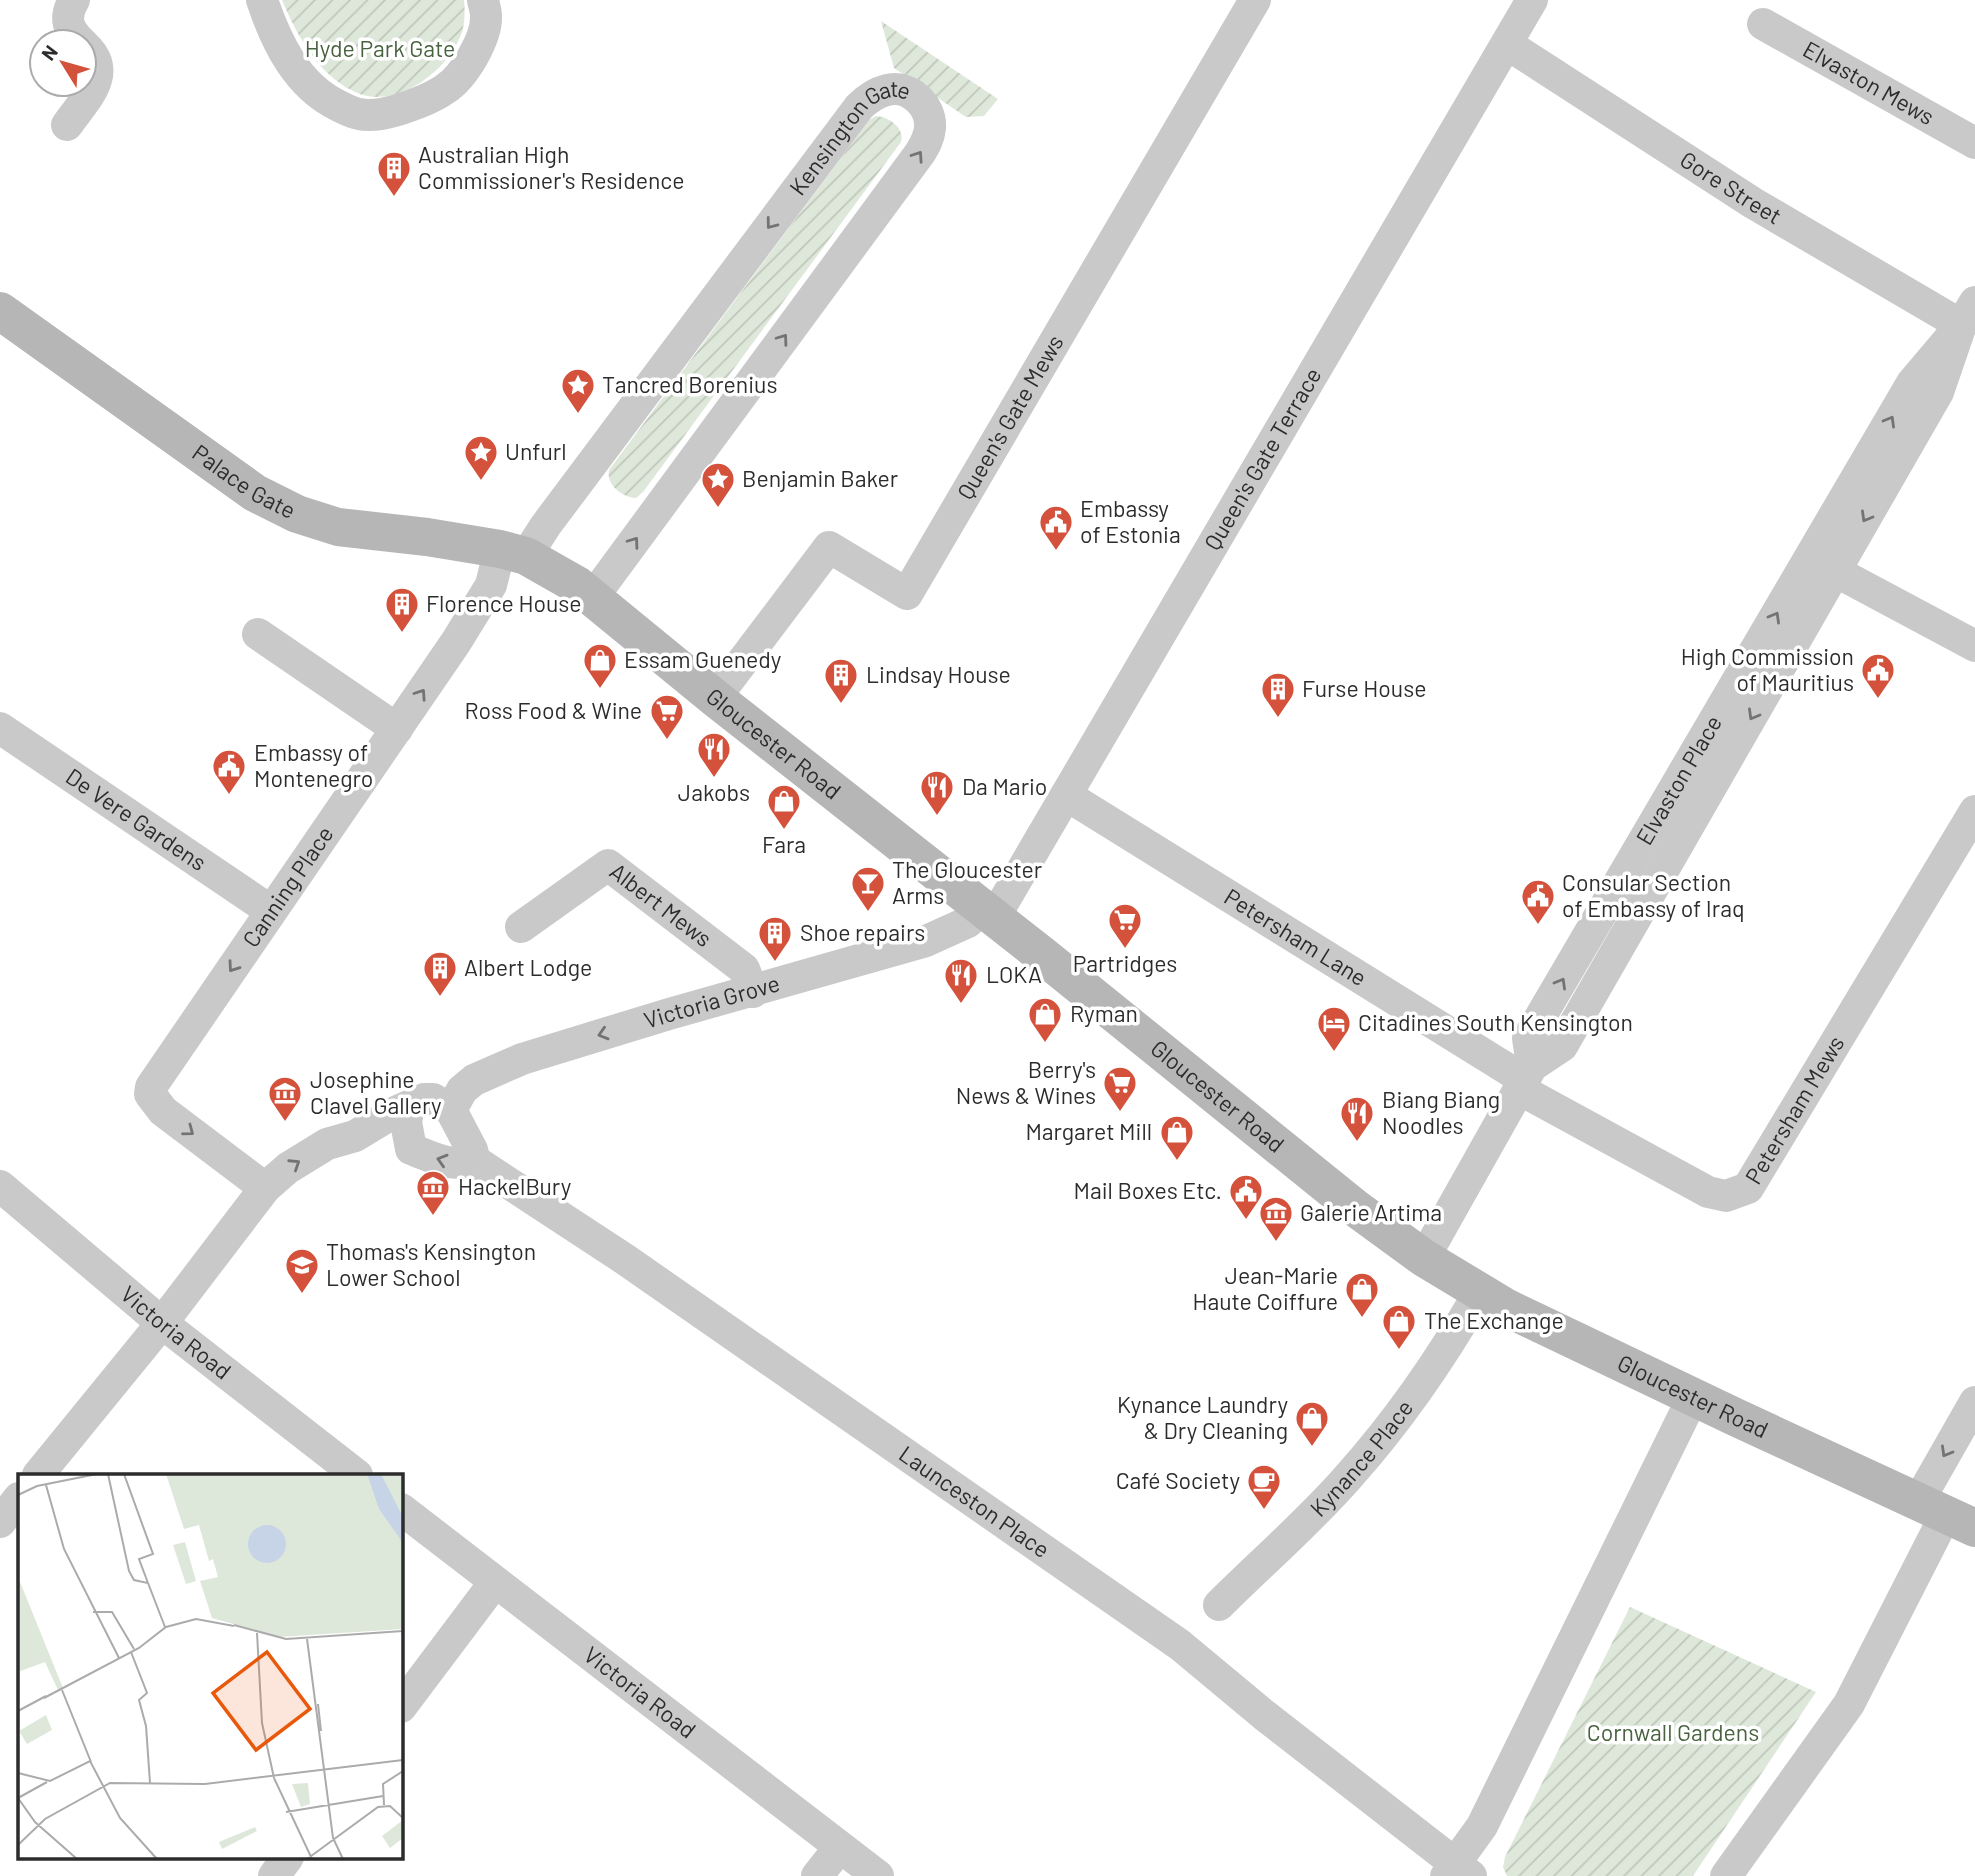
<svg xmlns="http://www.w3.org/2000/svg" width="1975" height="1876" font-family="Barlow,sans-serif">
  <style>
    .garden { fill: url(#garden-furrows) }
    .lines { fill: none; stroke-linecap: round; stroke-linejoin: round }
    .minor { stroke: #c9c9c9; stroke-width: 32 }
    .secondary { stroke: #b6b6b6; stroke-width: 38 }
    .oneway { stroke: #737373 }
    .labels { text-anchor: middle; stroke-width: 7; stroke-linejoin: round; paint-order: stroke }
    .park-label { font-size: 23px; fill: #47623e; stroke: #fff }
    .street-label { font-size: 23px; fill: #2c2c2c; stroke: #fff }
    .poi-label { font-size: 23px; fill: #2c2c2c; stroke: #fff; text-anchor: start }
    .inset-road { fill: none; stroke: #ababab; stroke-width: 2 }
    .view { fill: #e8590c; fill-opacity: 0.15; stroke: #e8590c; stroke-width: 3.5 }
    .inset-edge { fill: none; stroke: #2c2c2c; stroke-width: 3.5 }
  </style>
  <defs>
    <pattern id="garden-furrows" width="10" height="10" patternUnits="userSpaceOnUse" patternTransform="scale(1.75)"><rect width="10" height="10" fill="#dee8da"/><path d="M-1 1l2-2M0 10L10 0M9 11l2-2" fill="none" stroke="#bfc7bb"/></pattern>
  </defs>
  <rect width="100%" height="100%" fill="#fff"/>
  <g class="garden">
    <path d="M282,0h182c1,11 1,21 -2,32 -13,37 -62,76 -102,62 -40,-15 -63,-58 -78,-94z"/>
    <polygon points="881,21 998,99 984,116 966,117 894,68"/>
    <path d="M876,116c13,1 29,12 25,26l-258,350 -7,6c-14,-1 -30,-13 -27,-28l260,-350z"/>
    <polygon points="1630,1607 1816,1692 1693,1876 1507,1876 1503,1867 1505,1857"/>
  </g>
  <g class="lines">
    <g class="minor">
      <path d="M74,0c-10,17 -7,29 7,42"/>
      <path d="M262,0c14,42 35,86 77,106 6,3 13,7 20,8 14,3 29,-1 42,-5 14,-5 32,-11 44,-20 19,-12 42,-51 41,-73 0,-5 -2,-11 -3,-16"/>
      <path id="s1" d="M1763,24l212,119"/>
      <path id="s2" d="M1507,44l246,159 208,122"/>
      <path d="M67,125c18,-26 48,-52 17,-80"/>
      <path id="s3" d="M526,556l20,-31 313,-418c8,-8 16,-14 28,-17 22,-6 45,16 43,38 -1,10 -5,17 -10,25l-327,444"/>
      <polyline points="1818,562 1975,646"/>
      <polyline points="258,634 397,729"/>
      <path id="s4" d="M715,698l114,-151 78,47 348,-594"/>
      <path id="s5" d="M0,728l271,183"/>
      <path id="s6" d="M1066,795l459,285"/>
      <path id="s7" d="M994,918l538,-918"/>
      <path id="s8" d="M521,927l87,-62 136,104 9,23"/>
      <path id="s9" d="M1532,1066l-4,-28 384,-655 49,-58 14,-23"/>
      <path id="s10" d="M1519,1089l189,103 18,4 22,-8 227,-377"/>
      <path d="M409,1107l-3,15 5,27c24,9 37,18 64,12"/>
      <path id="s11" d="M451,1110l11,-20 12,-10 48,-21 147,-45 257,-73 42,-19 14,-14"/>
      <path id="s12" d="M0,1186l162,137 195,152"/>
      <path id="s13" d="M265,1188l-102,-77 -13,-17 1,-7 305,-445 35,-57 9,-36"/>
      <polyline points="1424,1258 1532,1066 1562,1046 1938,392 1961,325"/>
      <path id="s14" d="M38,1475l124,-152 103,-135 23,-20 39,-24 28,-8 38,-23 31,-14h9l18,11 21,40 3,11 151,99 554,385 84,70 207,161"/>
      <polyline points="1918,1502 1975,1402"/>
      <path id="s15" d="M401,1509l477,367"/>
      <polyline points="0,1522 19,1498"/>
      <path id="s16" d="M1219,1605c43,-43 90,-83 130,-129 50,-56 92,-117 130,-183"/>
      <polyline points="401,1707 495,1582"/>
      <polyline points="274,1876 288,1857"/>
      <polyline points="817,1876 840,1847"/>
      <polyline points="1446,1876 1482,1826 1693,1397"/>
      <polyline points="1726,1876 1849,1704 1946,1514"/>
    </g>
    <path class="secondary" id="s17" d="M0,311l255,182 42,21 41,13 89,10 73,12 26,7 51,29 138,113 327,257 312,252 70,51 83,50 226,108 242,112"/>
  </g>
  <defs><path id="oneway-chevron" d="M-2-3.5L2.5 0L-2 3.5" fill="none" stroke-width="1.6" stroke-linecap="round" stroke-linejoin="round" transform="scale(1.75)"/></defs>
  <g class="oneway">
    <use href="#oneway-chevron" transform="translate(918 156) rotate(-56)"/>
    <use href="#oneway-chevron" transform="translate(771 224) rotate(127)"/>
    <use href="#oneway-chevron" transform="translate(783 339) rotate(-54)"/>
    <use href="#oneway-chevron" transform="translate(1890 421) rotate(-60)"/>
    <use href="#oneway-chevron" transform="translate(1866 517) rotate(120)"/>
    <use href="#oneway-chevron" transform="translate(634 542) rotate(-54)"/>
    <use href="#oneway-chevron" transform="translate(1775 617) rotate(-60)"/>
    <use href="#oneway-chevron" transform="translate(421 694) rotate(-56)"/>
    <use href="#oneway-chevron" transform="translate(1753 715) rotate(120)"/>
    <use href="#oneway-chevron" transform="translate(233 967) rotate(125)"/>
    <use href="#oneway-chevron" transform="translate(1561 983) rotate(-60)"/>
    <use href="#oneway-chevron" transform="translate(603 1034) rotate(163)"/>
    <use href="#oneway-chevron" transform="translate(189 1131) rotate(37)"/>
    <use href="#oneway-chevron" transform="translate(442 1160) rotate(-163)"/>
    <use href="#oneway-chevron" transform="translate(295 1164) rotate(-33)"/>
    <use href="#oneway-chevron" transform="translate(1946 1452) rotate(120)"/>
  </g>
  <defs>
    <symbol id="building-pin" viewBox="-11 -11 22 30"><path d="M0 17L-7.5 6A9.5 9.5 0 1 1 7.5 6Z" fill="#d4523c" stroke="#fff"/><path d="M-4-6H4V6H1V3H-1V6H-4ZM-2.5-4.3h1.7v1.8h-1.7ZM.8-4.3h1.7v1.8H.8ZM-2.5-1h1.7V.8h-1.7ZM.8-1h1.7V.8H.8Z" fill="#fff"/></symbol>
    <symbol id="sight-pin" viewBox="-11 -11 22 30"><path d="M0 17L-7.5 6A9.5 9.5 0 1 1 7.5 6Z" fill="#d4523c" stroke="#fff"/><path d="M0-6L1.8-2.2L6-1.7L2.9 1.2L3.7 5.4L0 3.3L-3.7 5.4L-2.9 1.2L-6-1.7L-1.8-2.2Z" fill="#fff"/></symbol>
    <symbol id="civic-pin" viewBox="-11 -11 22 30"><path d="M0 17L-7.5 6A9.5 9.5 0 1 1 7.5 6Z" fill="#d4523c" stroke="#fff"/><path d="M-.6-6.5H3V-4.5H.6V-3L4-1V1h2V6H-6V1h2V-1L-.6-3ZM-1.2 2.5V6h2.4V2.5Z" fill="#fff"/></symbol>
    <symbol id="shop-pin" viewBox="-11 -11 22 30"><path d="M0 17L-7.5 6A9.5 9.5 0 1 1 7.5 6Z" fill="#d4523c" stroke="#fff"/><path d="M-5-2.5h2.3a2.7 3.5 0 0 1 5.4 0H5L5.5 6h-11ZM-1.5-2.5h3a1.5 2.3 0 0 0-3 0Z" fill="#fff"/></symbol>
    <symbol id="supermarket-pin" viewBox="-11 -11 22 30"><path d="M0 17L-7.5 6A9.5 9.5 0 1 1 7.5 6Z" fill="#d4523c" stroke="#fff"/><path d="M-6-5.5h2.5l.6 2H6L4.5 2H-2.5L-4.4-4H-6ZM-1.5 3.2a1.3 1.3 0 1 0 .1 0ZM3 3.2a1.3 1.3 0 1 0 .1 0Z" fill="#fff"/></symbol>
    <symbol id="restaurant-pin" viewBox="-11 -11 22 30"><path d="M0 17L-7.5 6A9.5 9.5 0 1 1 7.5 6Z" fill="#d4523c" stroke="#fff"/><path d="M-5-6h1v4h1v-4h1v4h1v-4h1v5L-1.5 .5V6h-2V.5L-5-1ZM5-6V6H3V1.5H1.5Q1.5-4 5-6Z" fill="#fff"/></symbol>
    <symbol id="bar-pin" viewBox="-11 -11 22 30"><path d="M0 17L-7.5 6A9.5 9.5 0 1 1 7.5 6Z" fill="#d4523c" stroke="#fff"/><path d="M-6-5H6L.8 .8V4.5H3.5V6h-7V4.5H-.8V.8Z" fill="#fff"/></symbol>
    <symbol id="hotel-pin" viewBox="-11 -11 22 30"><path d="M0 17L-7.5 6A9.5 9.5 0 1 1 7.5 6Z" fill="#d4523c" stroke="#fff"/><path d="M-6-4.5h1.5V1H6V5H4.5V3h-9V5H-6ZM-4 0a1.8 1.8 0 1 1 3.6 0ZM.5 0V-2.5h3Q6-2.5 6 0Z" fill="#fff"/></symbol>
    <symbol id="museum-pin" viewBox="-11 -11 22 30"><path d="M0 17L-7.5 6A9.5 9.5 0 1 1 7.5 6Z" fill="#d4523c" stroke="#fff"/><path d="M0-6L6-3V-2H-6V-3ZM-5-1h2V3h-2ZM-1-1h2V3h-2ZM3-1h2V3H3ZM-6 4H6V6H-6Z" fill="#fff"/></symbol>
    <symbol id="school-pin" viewBox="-11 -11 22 30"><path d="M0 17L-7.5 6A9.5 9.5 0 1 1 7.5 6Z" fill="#d4523c" stroke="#fff"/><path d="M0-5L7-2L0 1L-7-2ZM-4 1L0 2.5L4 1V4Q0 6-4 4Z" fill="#fff"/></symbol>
    <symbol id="cafe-pin" viewBox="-11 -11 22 30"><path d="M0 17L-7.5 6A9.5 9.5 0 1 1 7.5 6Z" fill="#d4523c" stroke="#fff"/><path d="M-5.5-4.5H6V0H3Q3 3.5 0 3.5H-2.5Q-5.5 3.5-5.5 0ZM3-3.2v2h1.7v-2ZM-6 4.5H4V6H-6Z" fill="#fff"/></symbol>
  </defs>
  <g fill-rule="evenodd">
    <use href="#building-pin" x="375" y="149" width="38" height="52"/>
    <use href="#sight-pin" x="559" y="366" width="38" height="52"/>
    <use href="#sight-pin" x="462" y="433" width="38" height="52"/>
    <use href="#sight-pin" x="699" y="460" width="38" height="52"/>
    <use href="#civic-pin" x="1037" y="503" width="38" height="52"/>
    <use href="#building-pin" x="383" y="585" width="38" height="52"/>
    <use href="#shop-pin" x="581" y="641" width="38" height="52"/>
    <use href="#civic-pin" x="1859" y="651" width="38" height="52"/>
    <use href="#building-pin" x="822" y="656" width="38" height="52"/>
    <use href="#building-pin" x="1259" y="670" width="38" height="52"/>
    <use href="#supermarket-pin" x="648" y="692" width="38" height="52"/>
    <use href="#restaurant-pin" x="695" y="730" width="38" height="52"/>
    <use href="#civic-pin" x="210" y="747" width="38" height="52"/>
    <use href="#restaurant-pin" x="918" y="768" width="38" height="52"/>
    <use href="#shop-pin" x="765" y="782" width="38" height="52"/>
    <use href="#bar-pin" x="849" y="864" width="38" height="52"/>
    <use href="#civic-pin" x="1519" y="877" width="38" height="52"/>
    <use href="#supermarket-pin" x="1106" y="901" width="38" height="52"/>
    <use href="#building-pin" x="756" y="914" width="38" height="52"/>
    <use href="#building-pin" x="421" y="949" width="38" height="52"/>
    <use href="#restaurant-pin" x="942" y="956" width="38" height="52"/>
    <use href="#shop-pin" x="1026" y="995" width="38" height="52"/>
    <use href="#hotel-pin" x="1315" y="1004" width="38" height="52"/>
    <use href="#supermarket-pin" x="1101" y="1064" width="38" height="52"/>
    <use href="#museum-pin" x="266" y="1074" width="38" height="52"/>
    <use href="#restaurant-pin" x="1338" y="1094" width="38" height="52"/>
    <use href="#shop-pin" x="1158" y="1113" width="38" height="52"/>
    <use href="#museum-pin" x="414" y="1168" width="38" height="52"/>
    <use href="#civic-pin" x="1227" y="1172" width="38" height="52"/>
    <use href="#museum-pin" x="1257" y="1194" width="38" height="52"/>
    <use href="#school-pin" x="283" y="1246" width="38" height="52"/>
    <use href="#shop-pin" x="1343" y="1270" width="38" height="52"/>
    <use href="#shop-pin" x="1380" y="1302" width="38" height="52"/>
    <use href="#shop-pin" x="1293" y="1399" width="38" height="52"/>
    <use href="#cafe-pin" x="1245" y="1462" width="38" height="52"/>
  </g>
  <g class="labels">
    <g class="park-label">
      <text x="380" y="57">Hyde Park Gate</text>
      <text x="1673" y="1741">Cornwall Gardens</text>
    </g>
    <g class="street-label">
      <text dy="8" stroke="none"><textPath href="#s1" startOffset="121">Elvaston Mews</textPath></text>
      <text dy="8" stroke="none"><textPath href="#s3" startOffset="534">Kensington Gate</textPath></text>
      <text dy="8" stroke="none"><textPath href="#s2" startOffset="266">Gore Street</textPath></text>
      <text dy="8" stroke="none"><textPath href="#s4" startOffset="485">Queen's Gate Mews</textPath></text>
      <text dy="8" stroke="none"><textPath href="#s7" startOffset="532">Queen's Gate Terrace</textPath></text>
      <text dy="8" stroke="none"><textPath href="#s17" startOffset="298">Palace Gate</textPath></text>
      <text dy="8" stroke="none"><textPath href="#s17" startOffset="905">Gloucester Road</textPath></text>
      <text dy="8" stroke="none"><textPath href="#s9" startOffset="327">Elvaston Place</textPath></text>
      <text dy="8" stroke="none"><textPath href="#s5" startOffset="164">De Vere Gardens</textPath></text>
      <text dy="8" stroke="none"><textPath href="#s13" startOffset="399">Canning Place</textPath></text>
      <text dy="8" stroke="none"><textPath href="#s8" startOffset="173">Albert Mews</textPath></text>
      <text dy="8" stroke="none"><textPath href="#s6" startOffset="270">Petersham Lane</textPath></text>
      <text dy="8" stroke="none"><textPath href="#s11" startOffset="289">Victoria Grove</textPath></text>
      <text dy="8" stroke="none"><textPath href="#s17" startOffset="1472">Gloucester Road</textPath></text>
      <text dy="8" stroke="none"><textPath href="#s10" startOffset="348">Petersham Mews</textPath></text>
      <text dy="8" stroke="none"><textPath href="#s12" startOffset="229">Victoria Road</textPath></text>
      <text dy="8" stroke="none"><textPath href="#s17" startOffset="2037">Gloucester Road</textPath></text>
      <text dy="8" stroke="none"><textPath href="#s16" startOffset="205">Kynance Place</textPath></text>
      <text dy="8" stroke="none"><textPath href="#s14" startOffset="1241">Launceston Place</textPath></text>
      <text dy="8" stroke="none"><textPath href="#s15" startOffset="301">Victoria Road</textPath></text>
    </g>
    <g class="poi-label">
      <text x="418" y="163">Australian High<tspan x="418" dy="26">Commissioner's Residence</tspan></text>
      <text x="602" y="393">Tancred Borenius</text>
      <text x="505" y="460">Unfurl</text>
      <text x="742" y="487">Benjamin Baker</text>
      <text x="1080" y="517">Embassy<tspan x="1080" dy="26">of Estonia</tspan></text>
      <text x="426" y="612">Florence House</text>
      <text x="1854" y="665" text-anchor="end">High Commission<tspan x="1854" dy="26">of Mauritius</tspan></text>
      <text x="624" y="668">Essam Guenedy</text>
      <text x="866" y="683">Lindsay House</text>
      <text x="1302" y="697">Furse House</text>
      <text x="642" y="719" text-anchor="end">Ross Food &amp; Wine</text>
      <text x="254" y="761">Embassy of<tspan x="254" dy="26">Montenegro</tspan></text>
      <text x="962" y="795">Da Mario</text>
      <text x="714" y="801" text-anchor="middle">Jakobs</text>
      <text x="784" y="853" text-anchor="middle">Fara</text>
      <text x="892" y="878">The Gloucester<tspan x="892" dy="26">Arms</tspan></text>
      <text x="1562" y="891">Consular Section<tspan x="1562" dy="26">of Embassy of Iraq</tspan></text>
      <text x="800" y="941">Shoe repairs</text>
      <text x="1125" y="972" text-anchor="middle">Partridges</text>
      <text x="464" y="976">Albert Lodge</text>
      <text x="986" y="983">LOKA</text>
      <text x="1070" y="1022">Ryman</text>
      <text x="1358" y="1031">Citadines South Kensington</text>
      <text x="1096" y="1078" text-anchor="end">Berry's<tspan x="1096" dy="26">News &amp; Wines</tspan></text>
      <text x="310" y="1088">Josephine<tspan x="310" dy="26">Clavel Gallery</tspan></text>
      <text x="1382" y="1108">Biang Biang<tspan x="1382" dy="26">Noodles</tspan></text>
      <text x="1152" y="1140" text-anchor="end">Margaret Mill</text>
      <text x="458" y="1195">HackelBury</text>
      <text x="1222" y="1199" text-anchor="end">Mail Boxes Etc.</text>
      <text x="1300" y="1221">Galerie Artima</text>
      <text x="326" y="1260">Thomas's Kensington<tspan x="326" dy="26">Lower School</tspan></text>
      <text x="1338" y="1284" text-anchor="end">Jean-Marie<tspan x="1338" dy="26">Haute Coiffure</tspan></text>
      <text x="1424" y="1329">The Exchange</text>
      <text x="1288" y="1413" text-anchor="end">Kynance Laundry<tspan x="1288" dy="26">&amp; Dry Cleaning</tspan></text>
      <text x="1240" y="1489" text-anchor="end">Café Society</text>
    </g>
  </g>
  <g transform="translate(18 1474)">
    <rect width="385" height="385" fill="#fff"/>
    <path d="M148,0h237v155l-124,8 -67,-19 -12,-37 18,-4 -5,-18 -4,2 -10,-36 -15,4zM0,103l45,111 -5,2 -13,-28 -27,10z" fill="#dee8da"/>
    <path d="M167,68l11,39 -10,3 -13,-39zM322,128l-4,3 4,3h-8l-1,6 -30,5 17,-9 -16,1zM28,241l6,15 -25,14 -8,-13zM290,309l2,21 -9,3 -9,-23zM385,346v18l-13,10 -8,-12zM237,353l2,4 -35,18 -3,-7z" fill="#dee8da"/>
    <path d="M349,0h14l22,43v26l-24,-34zM230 70a19 19 0 1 1 38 0a19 19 0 1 1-38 0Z" fill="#c7d4e7"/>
    <path class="inset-road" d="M90,0l21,97 5,9 14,3 17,44M106,0l29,80 -14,5 9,24M28,11l18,64 55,109M0,21l19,-9 60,-12M75,138h19l22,37M216,151l52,14 117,-8M239,159l5,90 12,55M289,165l26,199 10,21M113,178l16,41 -8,7 7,26 4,57M44,216l29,72M26,224l95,-50 27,-21 30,-8 38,7M300,230l3,27M0,237l28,-15M0,299l32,8 40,-20 30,57 37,41M256,304l38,81M0,324l29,-16M0,324l17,24 42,37M366,331l-1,-21 20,-13M268,338l97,-16M0,371l27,-26 65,-36 95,1 198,-24M289,385l71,-52 12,-1 13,12"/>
    <path class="view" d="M249,178l43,57 -54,41 -43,-57z"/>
    <rect width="385" height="385" class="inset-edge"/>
  </g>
  <g transform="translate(63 63) rotate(307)"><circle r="33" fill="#ffffff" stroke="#ababab" stroke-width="2"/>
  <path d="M0-5L12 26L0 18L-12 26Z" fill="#d4523c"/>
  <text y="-10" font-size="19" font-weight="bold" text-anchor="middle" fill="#2c2c2c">N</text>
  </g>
</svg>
